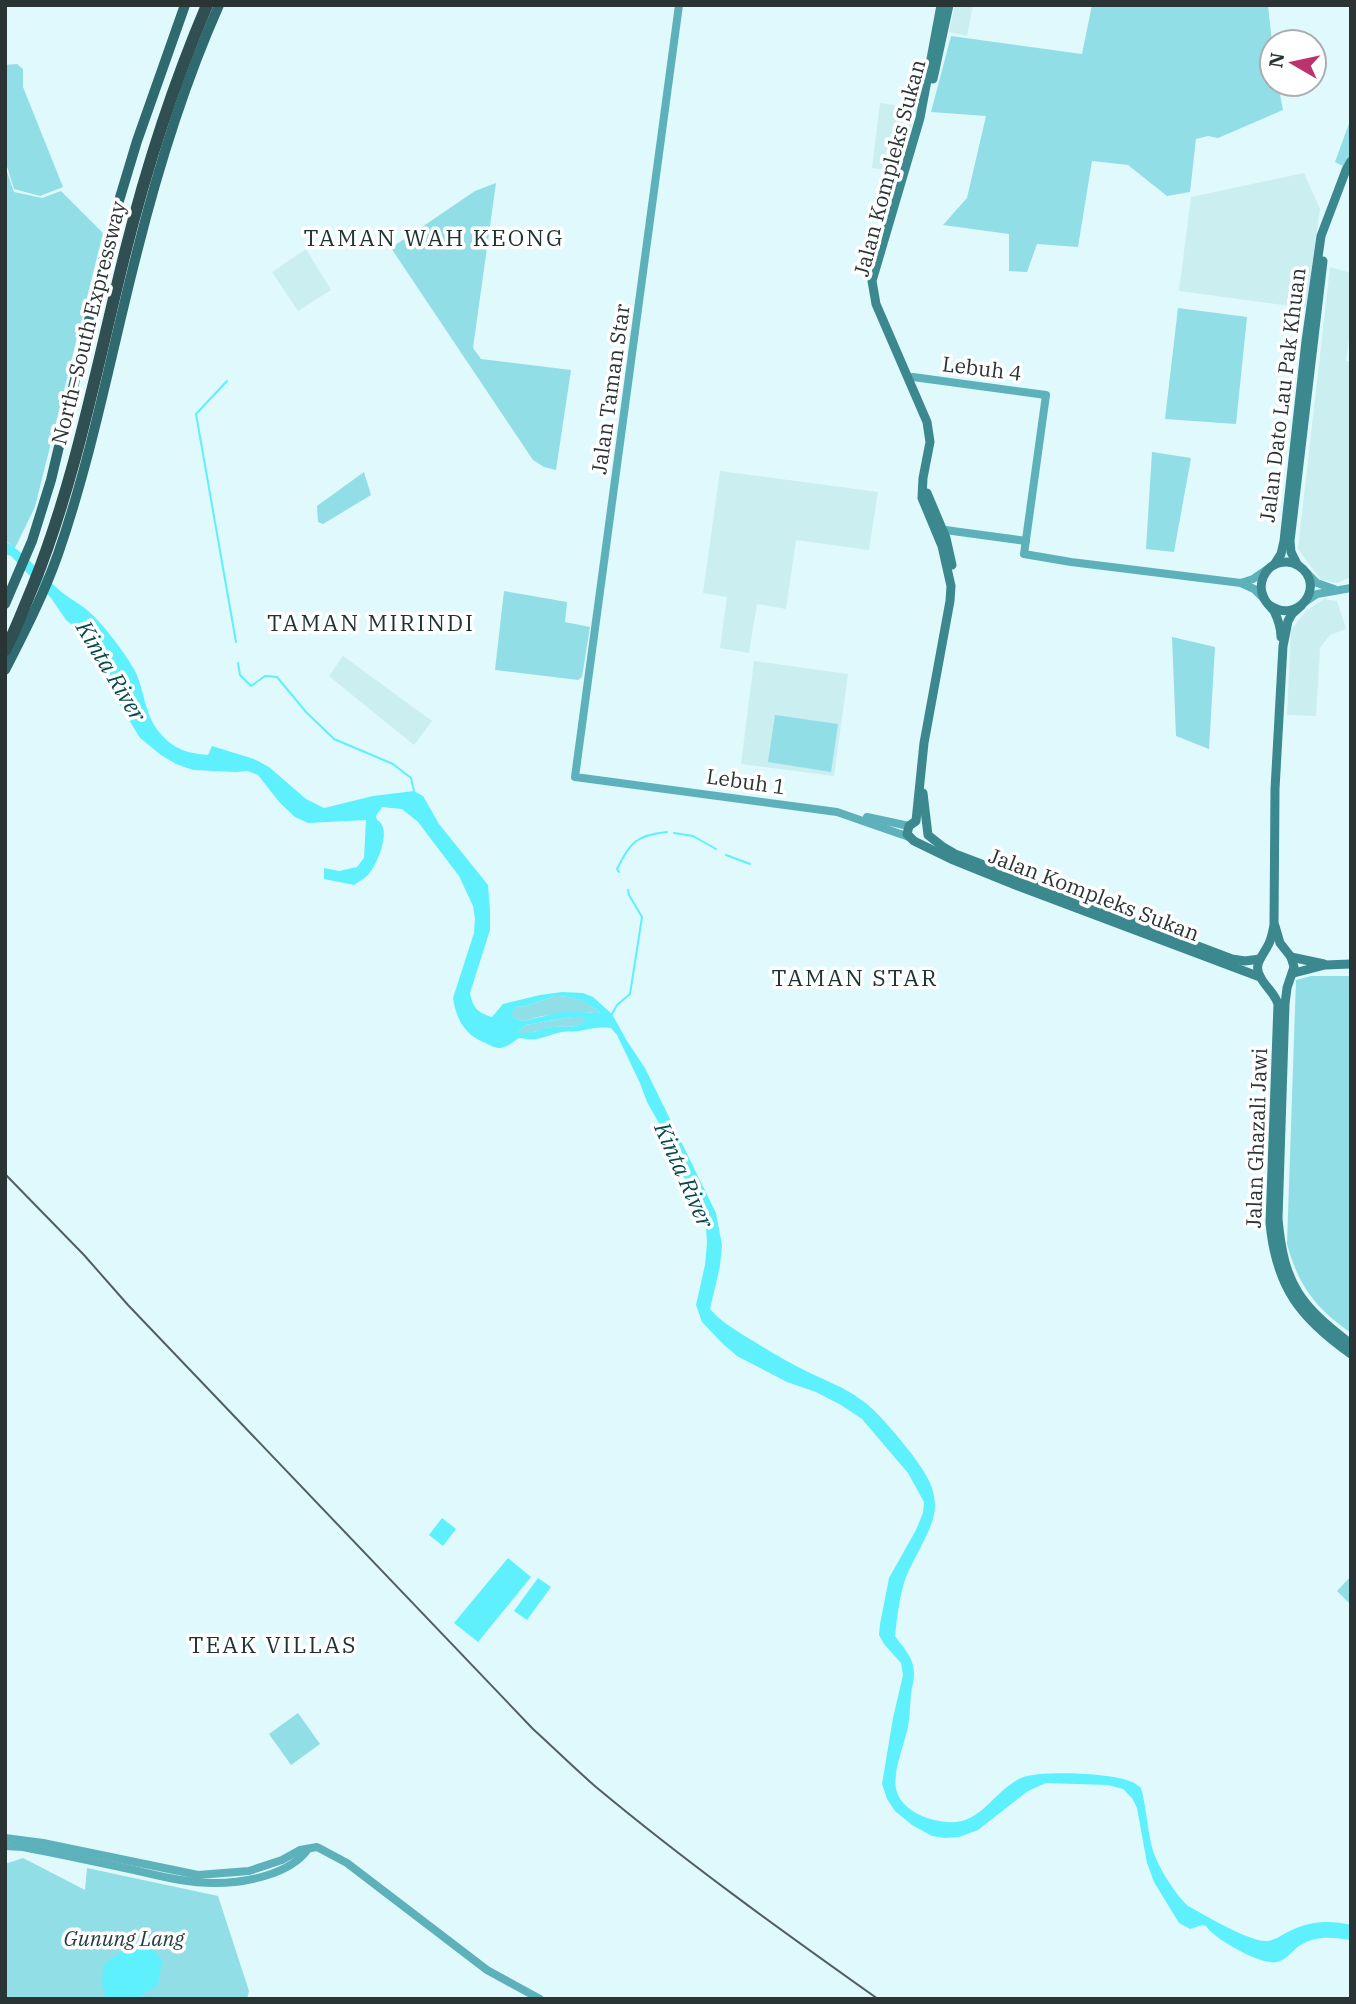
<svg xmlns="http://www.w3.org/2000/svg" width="1356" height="2004" font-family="'IBM Plex Serif',serif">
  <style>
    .built { fill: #cbeef1 }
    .green { fill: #91dee6 }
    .water { fill: #5ef0fd; fill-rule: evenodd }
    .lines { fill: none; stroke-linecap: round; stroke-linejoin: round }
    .stream { stroke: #5ef0fd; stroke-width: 2 }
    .tertiary { stroke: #5db1ba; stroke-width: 8 }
    .secondary { stroke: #3c888f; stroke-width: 9 }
    .primary { stroke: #2e6a70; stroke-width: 10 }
    .motorway { stroke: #304f52; stroke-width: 12 }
    .rail { stroke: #525e60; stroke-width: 2 }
    .labels { text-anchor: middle; stroke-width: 7; stroke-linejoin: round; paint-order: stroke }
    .street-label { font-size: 21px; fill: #2b3435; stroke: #fff }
    .park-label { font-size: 21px; font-style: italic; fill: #243d40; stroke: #fff }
    .neighbourhood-label { font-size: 23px; letter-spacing: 2px; fill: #1e3335; stroke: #fff }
    .water-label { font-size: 23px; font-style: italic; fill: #064a50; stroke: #fff }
  </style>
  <rect width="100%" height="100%" fill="#e0f9fc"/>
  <g class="built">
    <polygon points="955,5 973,5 967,36 949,32"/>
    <polygon points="880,103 917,108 898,171 872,168"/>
    <polygon points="1304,173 1320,209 1306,308 1179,291 1191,197"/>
    <polygon points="306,249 331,290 298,311 272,272"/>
    <polygon points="1330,267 1351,273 1351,323 1346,361 1351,362 1351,577 1337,583 1321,580 1298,549"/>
    <polygon points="720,471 878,492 869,550 796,540 786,609 757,604 749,653 720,648 727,597 703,593"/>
    <polygon points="1324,599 1337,601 1346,629 1330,635 1320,648 1316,716 1287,715 1291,630 1306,611"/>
    <polygon points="343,656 432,721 414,745 329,676"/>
    <polygon points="754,661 848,674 834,776 741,764"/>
  </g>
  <g class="green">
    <polygon points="1092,5 1268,5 1272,42 1272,84 1278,84 1283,110 1218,138 1208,136 1196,139 1190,192 1167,196 1128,165 1092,161 1078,247 1037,244 1027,272 1009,271 1009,234 943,225 967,198 986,116 931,112 951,36 1082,54"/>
    <polygon points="17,64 23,69 23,87 63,187 40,196 14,189 5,160 5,65"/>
    <polygon points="1351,118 1351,153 1343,166 1335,162"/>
    <polygon points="5,166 14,192 42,198 61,191 103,233 35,507 15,548 5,540"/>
    <polygon points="496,183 473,348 481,359 571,370 556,470 544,467 533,460 391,248 475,191"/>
    <polygon points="1178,308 1247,317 1236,424 1165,419"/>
    <polygon points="1152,452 1191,458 1174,552 1146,549"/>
    <polygon points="364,472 371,495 323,524 318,522 317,506"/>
    <polygon points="504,591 567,602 565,622 590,627 582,677 578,680 495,670"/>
    <polygon points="1172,637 1215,647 1209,749 1176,736"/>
    <polygon points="775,715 838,724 831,772 768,762"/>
    <path d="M1311,976h40v357c-35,-24 -53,-48 -64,-89l9,-264z"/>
    <path d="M555,996c20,0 32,5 46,18l-13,-2 -46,4 -19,5 -9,-3 -4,-5 6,-6 10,-1z"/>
    <path d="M571,1017h12l4,3c-11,9 -21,6 -33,7 -14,1 -19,7 -35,7v-3l7,-6z"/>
    <polygon points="1351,1576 1351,1605 1337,1591"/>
    <polygon points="298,1713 320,1744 291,1765 269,1734"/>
    <polygon points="23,1858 85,1890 87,1868 218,1896 249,1991 247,1999 5,1999 5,1864"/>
  </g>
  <g class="water">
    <path d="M5,541c20,12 35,31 52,47 9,9 21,14 30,22 15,12 37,42 47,59 11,21 10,46 26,64 14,17 28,20 48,22l4,-9 42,13 15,8 37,32 18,9 49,-12 41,-5 9,5 16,28 49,61 2,26v19l-20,63c3,15 8,20 22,24l11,-13 37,-9 22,-3 21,1 10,4 19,17 15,27 18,27 71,145 6,32 -2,21 -10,43c11,13 24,20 38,29 20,12 39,24 60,34 18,9 36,15 52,27 17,11 38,38 51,54 11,15 24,32 24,52 1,22 -24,55 -31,78 -5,17 -7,35 -9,53 8,11 19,22 19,37 0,7 -2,14 -3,21 -1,12 -1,25 -4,37 -4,17 -14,40 -11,58 5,21 30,31 50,33 35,4 47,-31 75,-44 19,-8 92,-5 111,4 3,1 6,4 9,6 5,18 6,37 10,55 3,18 23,50 37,63 17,9 61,36 79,35 10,-1 17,-8 25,-11 19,-9 39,-10 59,-5v15c-19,-3 -36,-5 -52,6 -8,6 -13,14 -22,16 -15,4 -63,-23 -71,-36l-4,-1 -12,4 -11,-6 -25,-41 -7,-19 -10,-55 -5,-10 -9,-9 -15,-4 -62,-2 -18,8 -50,39 -19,7 -14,1 -13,-2 -20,-11 -17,-14 -8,-12 -5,-15 11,-66 10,-43 -2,-12 -17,-19 -5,-9 1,-11 9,-46 27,-48 7,-17 1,-11 -16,-29 -46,-54 -21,-14 -25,-13 -29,-10 -50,-26 -14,-12 -21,-22 -6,-17 9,-40 2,-22 -1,-16 -8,-23 -12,-23 -15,-25 -10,-29 -14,-25 -7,-19 -23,-48 -6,-7c-11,-1 -17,0 -27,2 -7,2 -15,1 -22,2 -20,4 -21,10 -43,6 -6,4 -12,10 -20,10 -5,0 -11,-4 -16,-6 -19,-8 -27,-24 -30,-44l21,-65 1,-15 -2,-12 -14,-30 -41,-54 -16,-13 -20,-2 -6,9 1,4c16,8 0,45 -9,55 -4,4 -10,7 -14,10l-30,-6v-11l15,3 18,-4 7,-9 2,-38 -58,3 -13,-6 -15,-14 -22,-28 -10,-4 -13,1 -42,-2 -17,-6 -15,-9 -21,-17 -22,-36 -25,-48 -17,-26 -10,-8 -15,-22 -40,-42 -6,-2zM555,996c19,0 31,5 45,17l-34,-2 -43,10 -9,-3 -3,-5 5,-6 10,-1zM571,1017h12l3,3c-10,9 -20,6 -33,7 -13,1 -17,7 -34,6v-2l7,-6z"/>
    <polygon points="442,1518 456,1529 443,1546 429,1535"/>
    <polygon points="508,1558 531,1577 478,1642 454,1623"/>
    <polygon points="538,1578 551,1587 527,1620 514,1611"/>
    <polygon points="140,1948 153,1950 162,1960 158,1985 135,1999 107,1999 102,1985 103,1965 123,1950"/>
  </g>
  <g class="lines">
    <g class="stream">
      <polyline points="227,381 196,414 236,642"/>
      <polyline points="238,663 240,675 251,686 265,676 277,677 306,712 334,739 393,764 411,778 414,791"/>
      <polyline points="674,833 693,836 716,849"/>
      <polyline points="726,855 750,864"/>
      <path d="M619,872l-2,-3c13,-27 20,-34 50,-37"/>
      <polyline points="612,1014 617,1005 630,994 642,917 629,895 628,890"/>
    </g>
    <g class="tertiary">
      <polyline points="679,5 575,777 837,812 909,837"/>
      <polyline points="913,377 1046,395 1024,554 1071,562 1241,583 1253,579 1266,570"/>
      <polyline points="938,529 1026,541"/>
      <polyline points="1307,573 1317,583 1334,589"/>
      <polyline points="1241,583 1254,589 1264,599"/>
      <polyline points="1305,602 1317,594 1351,588"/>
      <polyline points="867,817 909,826"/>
      <polyline points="5,1838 43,1843 198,1875 249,1871 282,1860 300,1850 317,1847 347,1863 487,1970 540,1999"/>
      <path d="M5,1846l18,1c37,7 74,15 111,23 26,6 53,13 80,13 30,0 76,-8 94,-34"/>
    </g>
    <g class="secondary">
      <polyline points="941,5 920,118 872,281 876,304 927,422 930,442 923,478 922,498 942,546 951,586 950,601 924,743 916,821 909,826 907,834 914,841 951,859 1018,886 1260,977"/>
      <polyline points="933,79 949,5"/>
      <polyline points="927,493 946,538 952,565"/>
      <polyline points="1297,564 1291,552 1290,541 1323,261"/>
      <polyline points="1274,565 1281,554 1284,541 1306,341 1321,236 1346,170 1351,161"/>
      <path d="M1268,604c30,23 59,-19 31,-38 -6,-4 -13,-5 -20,-3 -15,4 -22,22 -15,35 2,5 7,9 10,13 4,8 7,17 7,26"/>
      <path d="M1301,606l-9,8 -4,7 -5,25 -8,143 -1,136c-1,5 -2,11 -4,16 -4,12 -18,22 -10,35 5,11 14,16 18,28l-8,219c6,64 30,95 81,131"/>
      <polyline points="923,793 928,835 943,847 955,854 1232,959 1245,961 1260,959"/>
      <path d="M1275,926l5,17 11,14 3,10 -7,21 -2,16 -7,215c6,66 22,86 73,125"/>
      <polyline points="1291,957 1324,964"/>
      <polyline points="1294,973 1325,965 1351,964"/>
    </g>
    <g class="primary">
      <polyline points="5,604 32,541 51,480 112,224 137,141 185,5"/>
      <path d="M5,670c19,-37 39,-76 53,-116 34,-98 53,-201 79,-302 21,-84 47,-168 82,-247"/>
    </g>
    <path class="motorway" d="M5,650c11,-20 19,-43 28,-64 43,-107 64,-221 92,-333 21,-84 48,-168 82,-248"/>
    <path class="rail" d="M5,1174l79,81 44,50 405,424c21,19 41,39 63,58 90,75 186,144 282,212"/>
  </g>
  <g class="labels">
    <g class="street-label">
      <text transform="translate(890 168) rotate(-75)" y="7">Jalan Kompleks Sukan</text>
      <text transform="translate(89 323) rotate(-76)" y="7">North–South Expressway</text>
      <text transform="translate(982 369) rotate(7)" y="7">Lebuh 4</text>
      <text transform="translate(611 389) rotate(-82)" y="7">Jalan Taman Star</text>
      <text transform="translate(1283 395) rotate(-83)" y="7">Jalan Dato Lau Pak Khuan</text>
      <text transform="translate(746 782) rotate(8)" y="7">Lebuh 1</text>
      <text transform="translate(1094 895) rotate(21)" y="7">Jalan Kompleks Sukan</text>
      <text transform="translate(1257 1138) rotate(-88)" y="7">Jalan Ghazali Jawi</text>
    </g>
    <g class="park-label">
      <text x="124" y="1946">Gunung Lang</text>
    </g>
    <g class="neighbourhood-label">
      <text x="434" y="246">TAMAN WAH KEONG</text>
      <text x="371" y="631">TAMAN MIRINDI</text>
      <text x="855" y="986">TAMAN STAR</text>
      <text x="273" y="1653">TEAK VILLAS</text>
    </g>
    <g class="water-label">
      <text transform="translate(111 671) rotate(59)" y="8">Kinta River</text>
      <text transform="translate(684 1175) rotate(66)" y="8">Kinta River</text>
    </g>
  </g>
  <rect width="1356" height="2004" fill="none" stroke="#2b3435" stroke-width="14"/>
  <g transform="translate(1293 63) rotate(279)"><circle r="33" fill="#ffffff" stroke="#aaaeae" stroke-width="2"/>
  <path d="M0-5L12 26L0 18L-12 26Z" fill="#bc326b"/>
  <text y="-10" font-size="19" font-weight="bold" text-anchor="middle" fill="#2b3435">N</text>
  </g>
</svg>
